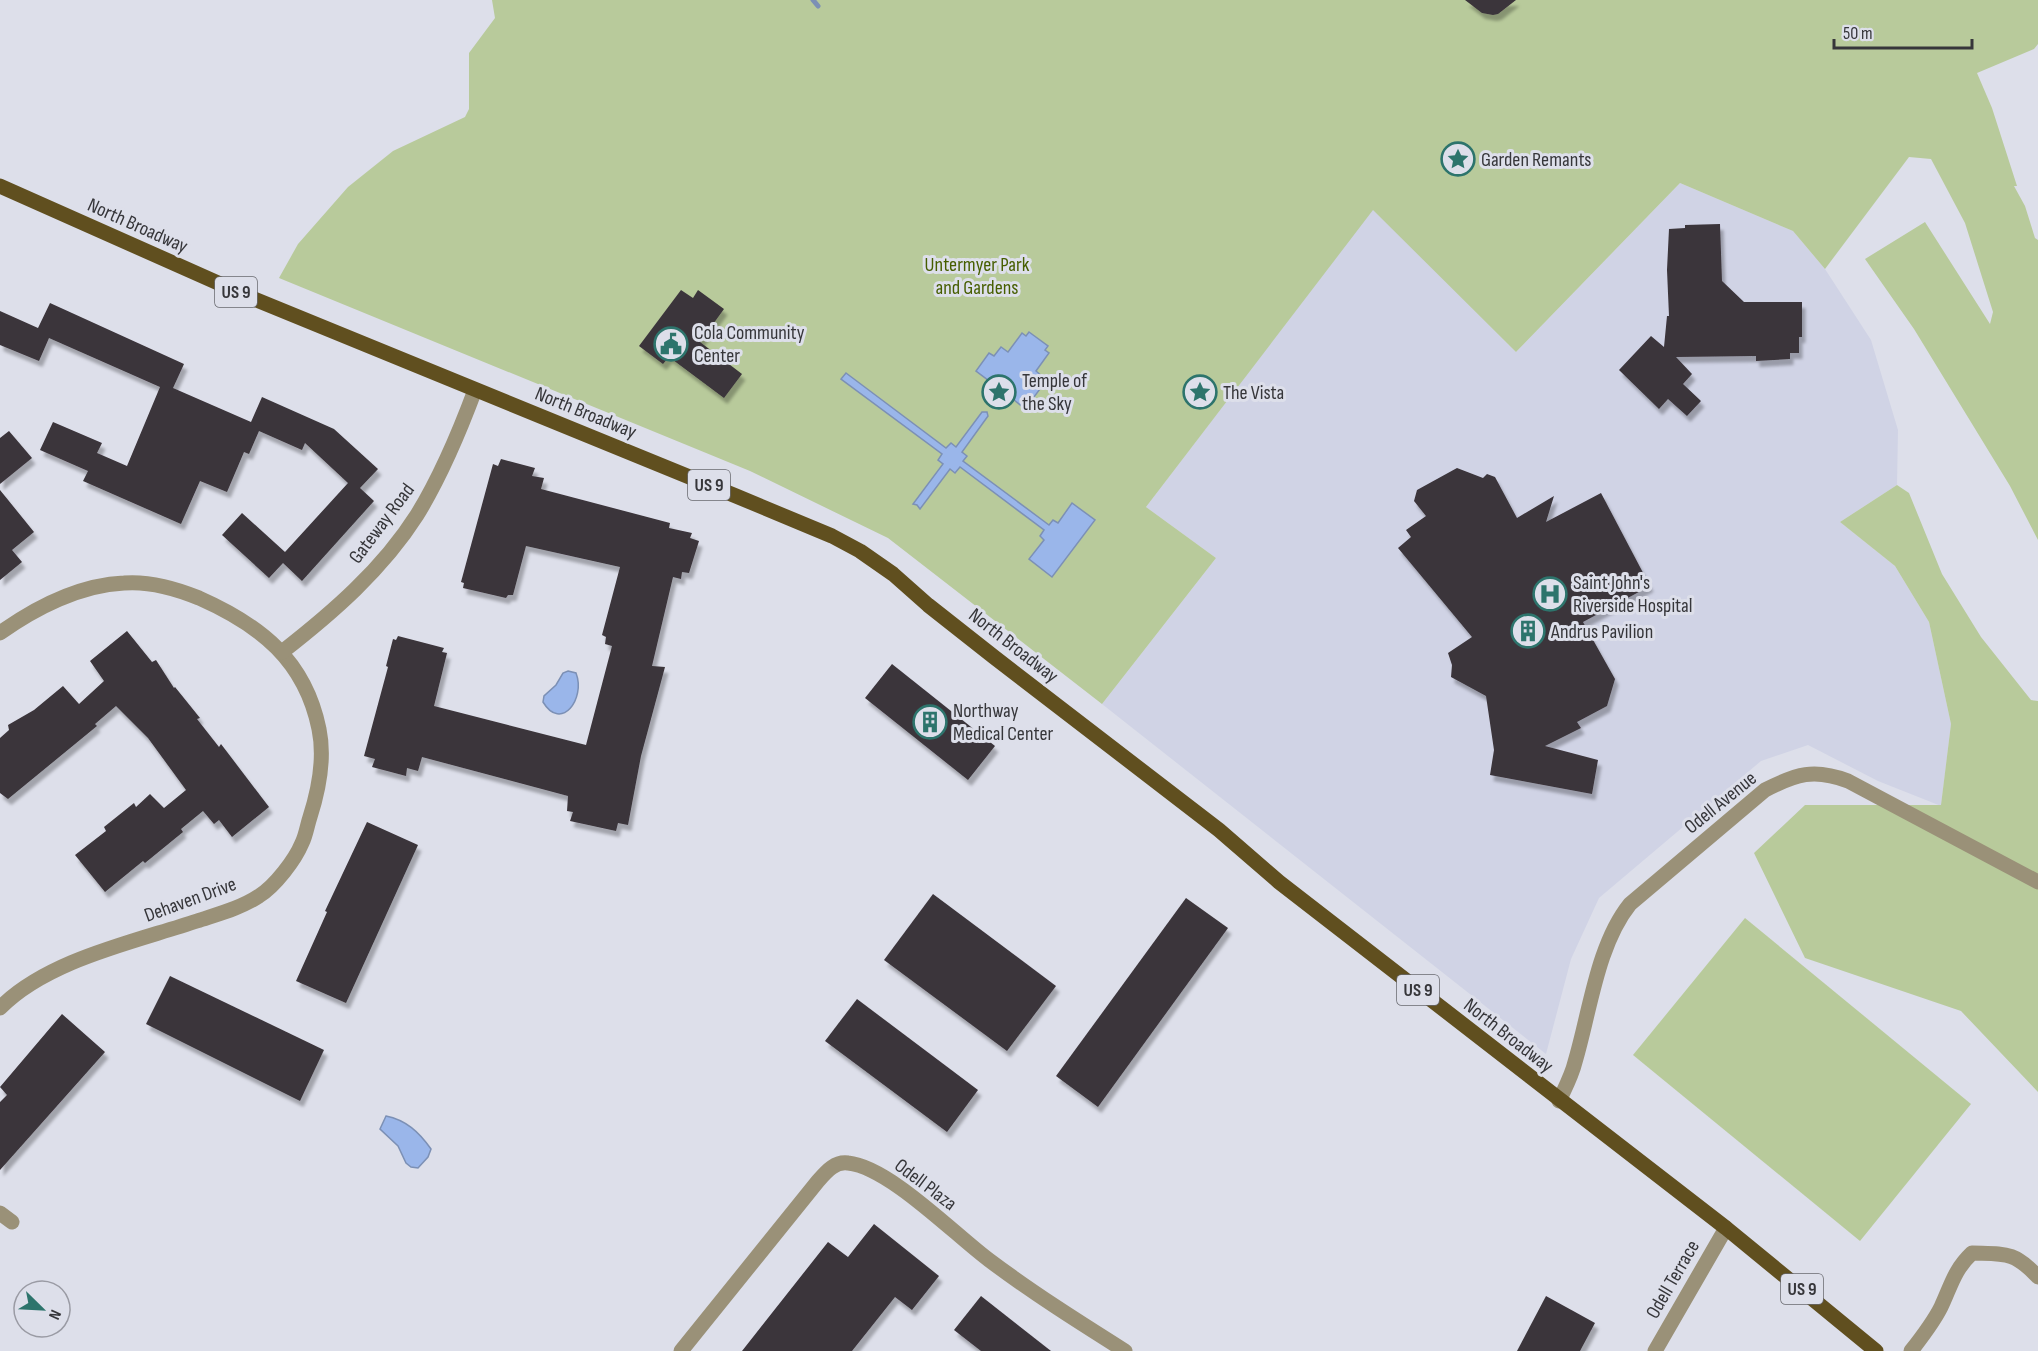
<svg xmlns="http://www.w3.org/2000/svg" width="2038" height="1351" font-family="'Sofia Sans Condensed',sans-serif">
  <style>
    .built { fill: #d0d3e5 }
    .green { fill: #b8ca9b }
    .water { fill: #9ab6ea; stroke: #7c90b5; stroke-width: 1.5 }
    .lines { fill: none; stroke-linecap: round; stroke-linejoin: round }
    .stream { stroke: #7c90b5; stroke-width: 5 }
    .building { fill: #3b343a; filter: url(#shadow) }
    .minor { stroke: #9a9178; stroke-width: 15 }
    .major { stroke: #604f1f; stroke-width: 15 }
    .labels { text-anchor: middle; stroke-width: 6; stroke-linejoin: round; paint-order: stroke }
    .shield { fill: #dddfea; stroke: #68696f; stroke-width: 1.5 }
    .shield-label { font-size: 18px; font-weight: bold; fill: #36363a }
    .poi-label { font-size: 20px; fill: #36363a; stroke: #dddfea; text-anchor: start }
    .street-label { font-size: 20px; fill: #36363a; stroke: #dddfea }
    .park-label { font-size: 20px; fill: #465e00; stroke: #dddfea }
  </style>
  <defs>
    <filter id="shadow"><feDropShadow dx="3.5" dy="6" stdDeviation="1.5" flood-color="#0004"/></filter>
  </defs>
  <rect width="100%" height="100%" fill="#dddfea"/>
  <polygon class="built" points="1680,183 1793,231 1825,269 1871,340 1898,430 1897,485 1840,522 1895,566 1929,622 1951,724 1941,806 1878,781 1808,745 1761,761 1599,898 1571,959 1546,1054 1102,704 1216,558 1146,507 1373,209 1516,352"/>
  <g class="green">
    <polygon points="492,0 2038,0 2038,44 2034,49 1977,73 1992,108 2017,186 2014,186 2025,206 2035,238 2038,240 2038,540 2010,486 1914,329 1865,259 1925,222 1990,324 1993,312 1965,223 1931,159 1909,157 1825,269 1793,231 1680,183 1516,352 1373,210 1146,507 1216,558 1102,704 888,538 750,471 279,278 298,244 348,187 393,151 465,117 469,109 469,53 495,18"/>
    <polygon points="1897,485 1909,493 1942,574 1981,637 2031,700 2038,701 2038,1092 1961,1011 1805,958 1754,853 1805,805 1941,805 1951,724 1929,622 1895,566 1840,522"/>
    <polygon points="1745,918 1971,1104 1860,1241 1633,1055"/>
  </g>
  <g class="water">
    <polygon points="1029,332 1048,346 1045,350 1049,353 1036,371 1043,377 1036,386 1040,389 1025,409 1013,399 1015,389 1010,380 998,375 988,380 976,371 989,353 994,356 1001,347 1008,352 1022,333 1026,336"/>
    <polygon points="846,373 946,448 951,443 956,447 982,412 987,412 988,416 962,452 967,456 963,461 1049,525 1053,520 1058,523 1072,503 1095,520 1052,577 1029,559 1044,540 1040,536 1044,530 960,467 955,473 950,469 920,509 917,505 913,504 943,464 938,460 942,454 841,379"/>
    <path d="M568,671l8,2c10,26 -15,59 -33,29l1,-6 12,-11 7,-12z"/>
    <path d="M386,1116c20,4 33,16 45,33l-3,8 -10,11 -7,-1 -5,-4 -8,-17 -18,-17z"/>
  </g>
  <g class="lines">
    <polyline class="stream" points="813,0 818,6"/>
  </g>
  <g class="building">
    <polygon points="1465,0 1516,0 1498,14 1493,15 1482,13"/>
    <polygon points="1720,224 1722,281 1744,302 1802,302 1802,337 1799,337 1799,353 1790,353 1790,359 1756,361 1756,356 1676,357 1692,374 1683,384 1701,401 1687,416 1668,399 1659,409 1619,370 1651,336 1664,347 1667,316 1669,316 1667,270 1669,229 1685,228 1685,225"/>
    <polygon points="681,290 693,298 698,290 724,309 700,342 742,374 724,398 669,357 663,364 639,346"/>
    <polygon points="50,303 184,364 173,388 251,422 262,397 334,429 378,469 360,488 374,501 302,581 283,563 269,578 222,535 242,513 285,552 348,483 305,443 302,450 259,431 249,454 244,452 227,492 200,481 181,524 83,481 88,471 40,450 53,422 102,443 97,453 127,466 160,387 49,338 39,361 0,345 0,311 38,328"/>
    <polygon points="9,431 32,458 0,484 0,438"/>
    <polygon points="501,459 535,468 532,476 544,478 541,489 670,523 669,528 692,533 690,538 699,541 689,573 682,572 681,579 673,577 652,666 665,667 641,756 628,825 618,823 616,831 570,821 573,812 567,811 568,796 422,757 418,771 407,768 406,776 372,767 375,759 364,756 388,667 386,666 393,639 396,640 398,636 444,648 442,652 447,653 434,706 586,745 612,646 605,644 606,637 602,635 620,567 526,546 513,595 508,595 506,598 463,588 464,583 461,582 493,464 498,466"/>
    <polygon points="1457,468 1483,478 1487,474 1495,477 1517,518 1554,496 1546,522 1601,493 1650,586 1583,622 1615,679 1607,706 1577,722 1581,728 1545,746 1598,760 1592,794 1490,775 1494,750 1486,696 1451,677 1452,665 1448,653 1472,637 1398,548 1411,537 1406,530 1426,516 1414,501 1417,490"/>
    <polygon points="0,490 34,532 12,550 22,562 0,580"/>
    <polygon points="127,631 152,662 156,660 174,688 175,687 200,718 197,719 219,747 221,744 269,807 232,837 219,820 214,824 203,811 181,829 183,832 145,863 143,861 105,892 75,855 106,831 104,827 134,803 136,807 150,794 164,808 186,790 148,738 116,706 95,724 97,726 8,799 0,793 0,738 9,730 8,725 34,710 63,686 79,704 104,681 90,661"/>
    <polygon points="892,664 995,746 968,780 865,698"/>
    <polygon points="367,822 418,845 346,1003 296,981 327,912 325,911"/>
    <polygon points="933,894 1056,986 1007,1051 884,960"/>
    <polygon points="1186,898 1228,928 1098,1107 1056,1076"/>
    <polygon points="170,976 324,1050 300,1101 146,1024"/>
    <polygon points="857,999 978,1090 947,1132 825,1041"/>
    <polygon points="62,1014 105,1052 0,1170 0,1102 7,1095 0,1087"/>
    <polygon points="874,1224 939,1276 912,1310 895,1297 852,1351 742,1351 828,1242 848,1257"/>
    <polygon points="981,1296 1051,1351 981,1351 954,1330"/>
    <polygon points="1546,1296 1595,1323 1580,1351 1517,1351"/>
  </g>
  <g class="lines">
    <g class="minor">
      <path d="M0,633c35,-25 80,-48 124,-50 25,-2 53,6 75,15 61,27 106,62 120,131 6,29 0,60 -9,88 -3,9 -4,18 -8,26 -7,17 -27,43 -43,53 -18,12 -41,18 -62,25 -63,21 -150,39 -197,87"/>
      <path d="M282,652c50,-39 100,-82 135,-137 24,-39 42,-82 58,-125"/>
      <path d="M1559,1101c6,-13 13,-26 16,-39 15,-50 22,-117 55,-158l135,-114c31,-16 49,-22 83,-9l190,101"/>
      <polyline points="0,1213 12,1222"/>
      <path d="M681,1351l137,-170c8,-9 17,-20 30,-18 41,4 106,71 141,97 44,33 90,62 136,91"/>
      <polyline points="1655,1351 1726,1228"/>
      <path d="M1911,1351c11,-14 22,-28 30,-44 10,-21 13,-37 31,-54 33,1 42,-2 66,24"/>
    </g>
    <polyline class="major" points="0,186 254,299 736,496 832,536 860,551 893,574 928,605 994,657 1219,830 1279,882 1726,1228 1876,1351"/>
  </g>
  <defs>
    <symbol id="sight-ring" viewBox="-11 -11 22 22"><circle r="9.5" fill="#dddfea" stroke="#2d746c" stroke-width="1.5"/><path d="M0-6L1.8-2.2L6-1.7L2.9 1.2L3.7 5.4L0 3.3L-3.7 5.4L-2.9 1.2L-6-1.7L-1.8-2.2Z" fill="#2d746c"/></symbol>
    <symbol id="civic-ring" viewBox="-11 -11 22 22"><circle r="9.5" fill="#dddfea" stroke="#2d746c" stroke-width="1.5"/><path d="M-.6-6.5H3V-4.5H.6V-3L4-1V1h2V6H-6V1h2V-1L-.6-3ZM-1.2 2.5V6h2.4V2.5Z" fill="#2d746c"/></symbol>
    <symbol id="hospital-ring" viewBox="-11 -11 22 22"><circle r="9.5" fill="#dddfea" stroke="#2d746c" stroke-width="1.5"/><path d="M-5-5h3v3.5h4V-5h3V5h-3V1.5h-4V5h-3Z" fill="#2d746c"/></symbol>
    <symbol id="building-ring" viewBox="-11 -11 22 22"><circle r="9.5" fill="#dddfea" stroke="#2d746c" stroke-width="1.5"/><path d="M-4-6H4V6H1V3H-1V6H-4ZM-2.5-4.3h1.7v1.8h-1.7ZM.8-4.3h1.7v1.8H.8ZM-2.5-1h1.7V.8h-1.7ZM.8-1h1.7V.8H.8Z" fill="#2d746c"/></symbol>
  </defs>
  <g fill-rule="evenodd">
    <use href="#sight-ring" x="1439" y="140" width="38" height="38"/>
    <use href="#civic-ring" x="652" y="325" width="38" height="38"/>
    <use href="#sight-ring" x="980" y="373" width="38" height="38"/>
    <use href="#sight-ring" x="1181" y="373" width="38" height="38"/>
    <use href="#hospital-ring" x="1531" y="575" width="38" height="38"/>
    <use href="#building-ring" x="1509" y="612" width="38" height="38"/>
    <use href="#building-ring" x="911" y="703" width="38" height="38"/>
  </g>
  <g class="labels">
    <g class="shield">
      <rect x="215" y="277" width="42" height="30" rx="4.5"/>
      <rect x="688" y="470" width="42" height="30" rx="4.5"/>
      <rect x="1397" y="975" width="42" height="30" rx="4.5"/>
      <rect x="1781" y="1274" width="42" height="30" rx="4.5"/>
    </g>
    <g class="shield-label">
      <text x="236" y="298">US 9</text>
      <text x="709" y="491">US 9</text>
      <text x="1418" y="996">US 9</text>
      <text x="1802" y="1295">US 9</text>
    </g>
    <g class="poi-label">
      <text x="1481" y="166">Garden Remants</text>
      <text x="694" y="339">Cola Community<tspan x="694" dy="23">Center</tspan></text>
      <text x="1022" y="387">Temple of<tspan x="1022" dy="23">the Sky</tspan></text>
      <text x="1223" y="399">The Vista</text>
      <text x="1573" y="589">Saint John's<tspan x="1573" dy="23">Riverside Hospital</tspan></text>
      <text x="1551" y="638">Andrus Pavilion</text>
      <text x="953" y="717">Northway<tspan x="953" dy="23">Medical Center</tspan></text>
    </g>
    <g class="street-label">
      <text transform="translate(138 225) rotate(24)" y="7">North Broadway</text>
      <text transform="translate(586 412) rotate(22)" y="7">North Broadway</text>
      <text transform="translate(381 523) rotate(-53)" y="7">Gateway Road</text>
      <text transform="translate(1014 645) rotate(38)" y="7">North Broadway</text>
      <text transform="translate(1720 802) rotate(-39)" y="7">Odell Avenue</text>
      <text transform="translate(190 899) rotate(-20)" y="7">Dehaven Drive</text>
      <text transform="translate(1509 1035) rotate(38)" y="7">North Broadway</text>
      <text transform="translate(926 1184) rotate(37)" y="7">Odell Plaza</text>
      <text transform="translate(1672 1279) rotate(-60)" y="7">Odell Terrace</text>
    </g>
    <g class="park-label">
      <text x="977" y="271">Untermyer Park<tspan x="977" dy="23">and Gardens</tspan></text>
    </g>
  </g>
  <g transform="translate(42 1309) rotate(114)"><circle r="28" fill="#dddfea" stroke="#9a9ba4" stroke-width="1.5"/>
  <path d="M0-4.5L10 22L0 15L-10 22Z" fill="#2d746c"/>
  <text y="-9" font-size="16" font-weight="bold" text-anchor="middle" fill="#36363a">N</text>
  </g>
  <path d="M1834 39v9h138v-9" fill="none" stroke="#36363a" stroke-width="3"/>
  <text x="1843" y="39" font-size="18" fill="#36363a" stroke="#dddfea" stroke-width="4.5" paint-order="stroke">50 m</text>
</svg>
